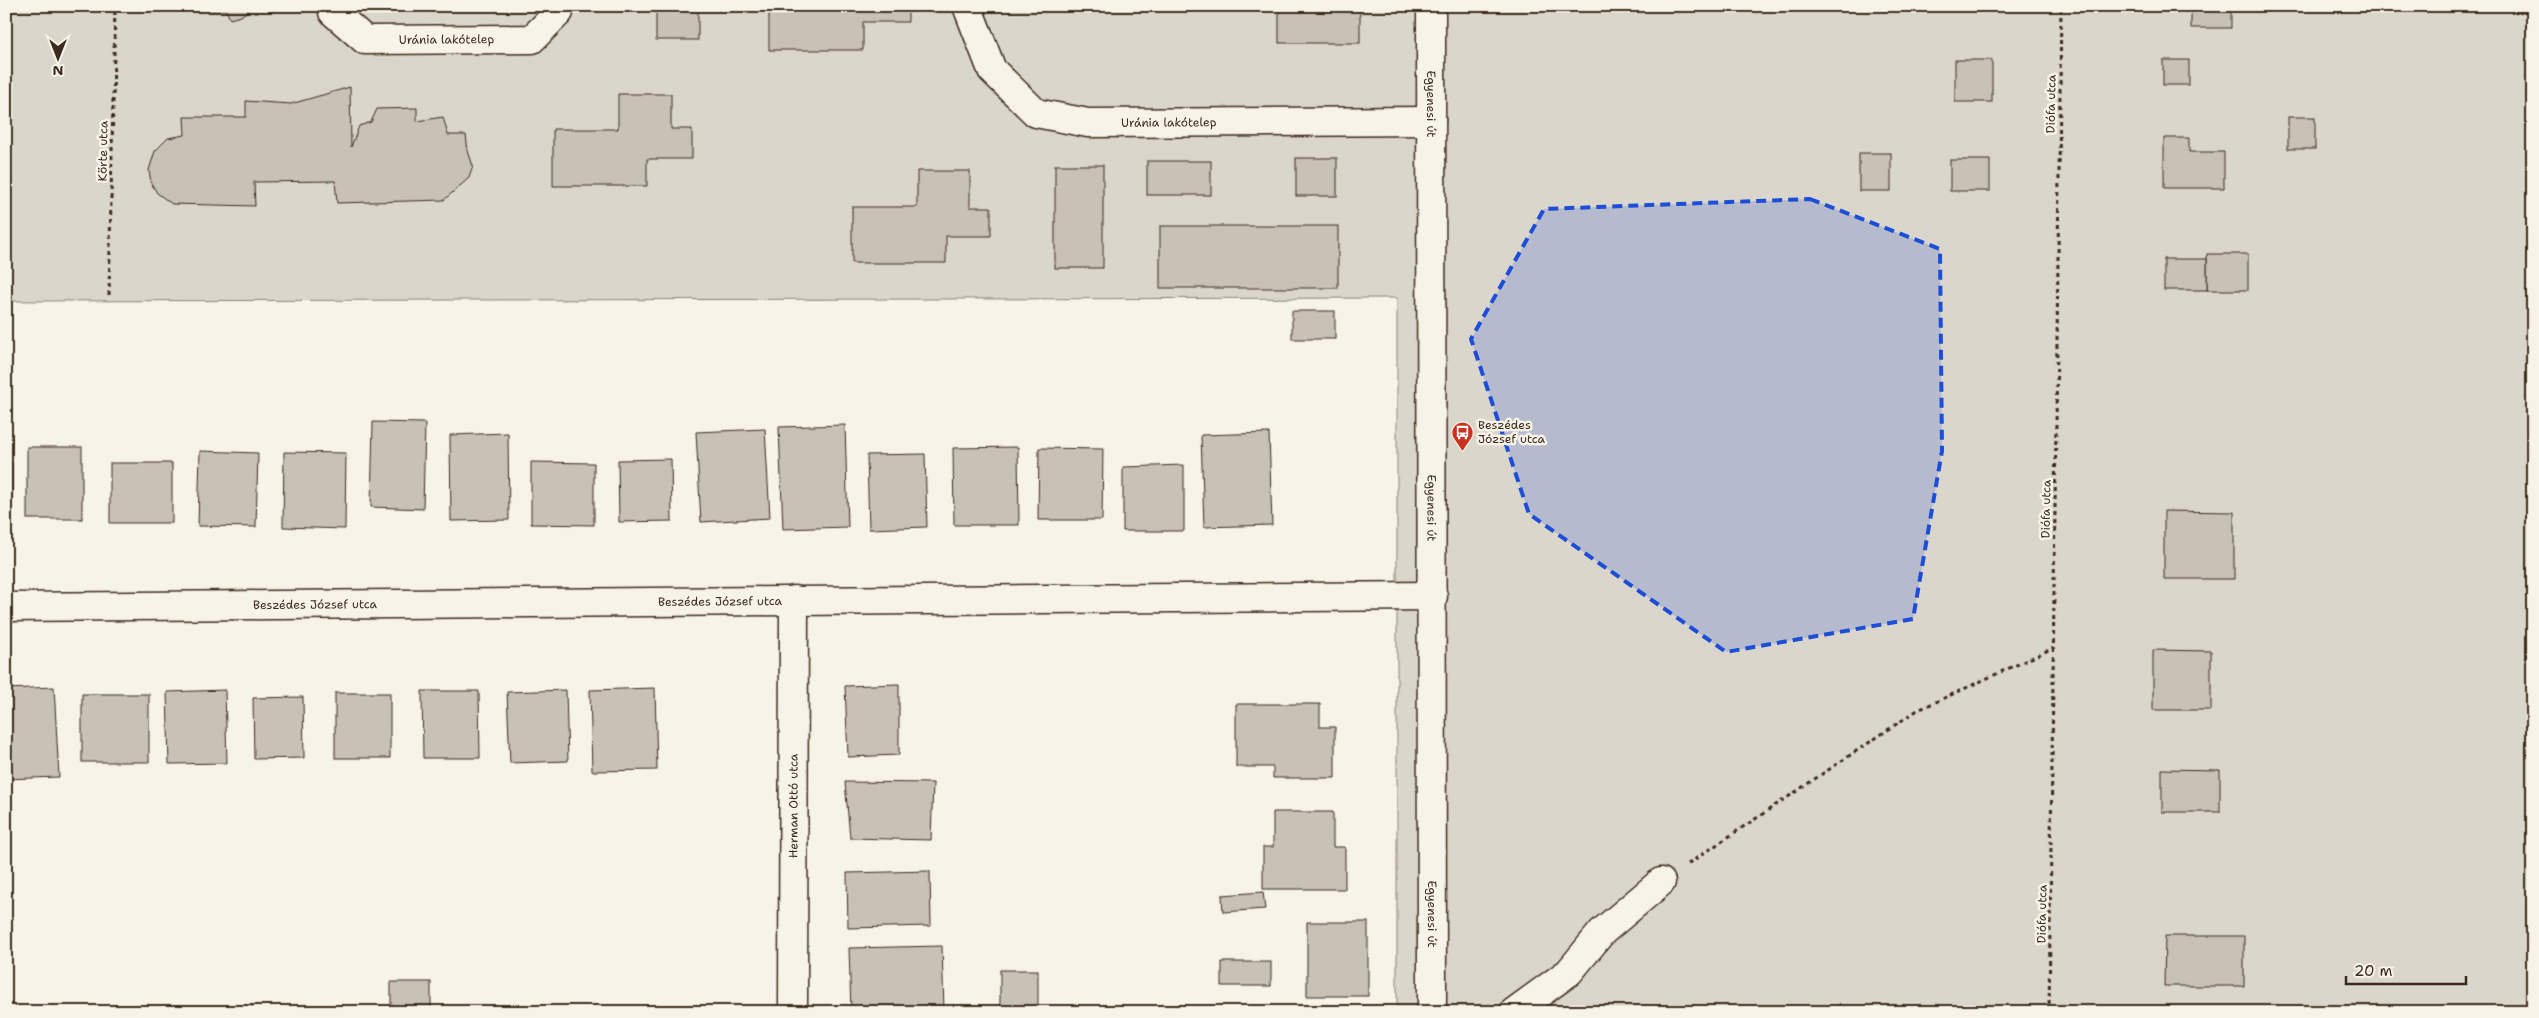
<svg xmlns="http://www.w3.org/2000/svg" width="2539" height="1018" font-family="'Shantell Sans',sans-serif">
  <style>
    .green { fill: #dbd6cb; stroke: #8b8074 }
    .building { fill: #c8c1b6; stroke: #3b2a1e }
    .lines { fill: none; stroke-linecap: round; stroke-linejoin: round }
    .street-casing { stroke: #3b2a1e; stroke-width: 31 }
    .secondary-casing { stroke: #3b2a1e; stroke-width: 31 }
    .path { stroke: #3b2a1e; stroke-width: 3; stroke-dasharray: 4 4; stroke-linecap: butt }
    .street { stroke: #f7f3e8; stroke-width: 28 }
    .secondary { stroke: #f7f3e8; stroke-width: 28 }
    .marked { fill: #1d4ed8; fill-opacity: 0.2; stroke: #1d4ed8; stroke-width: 4; stroke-dasharray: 10 6; stroke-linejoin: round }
    .labels { text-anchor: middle; stroke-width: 5; stroke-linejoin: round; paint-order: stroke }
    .street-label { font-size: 12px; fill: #3b2a1e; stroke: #f7f3e8 }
    .poi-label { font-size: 12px; fill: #3b2a1e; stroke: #f7f3e8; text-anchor: start }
  </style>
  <rect width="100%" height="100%" fill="#f7f3e8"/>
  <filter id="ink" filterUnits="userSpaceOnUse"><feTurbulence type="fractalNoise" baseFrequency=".02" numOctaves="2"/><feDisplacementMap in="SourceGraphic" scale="10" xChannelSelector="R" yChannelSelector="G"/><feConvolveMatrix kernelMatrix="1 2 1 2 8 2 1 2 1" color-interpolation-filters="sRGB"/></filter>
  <g filter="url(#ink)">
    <polygon class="green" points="6,6 2533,6 2533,1012 1397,1012 1397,298 6,301"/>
    <g class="building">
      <polygon points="172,6 250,6 249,10 241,16 230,19 226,10 172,11"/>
      <rect x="656" y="6" width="42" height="34"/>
      <polygon points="769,6 908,6 908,22 863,22 863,50 769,50"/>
      <rect x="1279" y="6" width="81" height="37"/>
      <rect x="2191" y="6" width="40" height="22"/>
      <rect x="1955" y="60" width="37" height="42"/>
      <rect x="2163" y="60" width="26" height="25"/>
      <polygon points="350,87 351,147 359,126 371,122 377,109 417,108 417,121 443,117 448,135 466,135 468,151 473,166 469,178 444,200 337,203 335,181 254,182 255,206 172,204 157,193 151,183 149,170 155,151 168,138 185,135 184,117 246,117 246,101 291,104"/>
      <polygon points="618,94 671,94 671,129 692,129 692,159 647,159 647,186 553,186 553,129 618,129"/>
      <rect x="2288" y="117" width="27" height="32"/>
      <polygon points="2164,138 2189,138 2189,152 2224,152 2224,188 2164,188"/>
      <rect x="1859" y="153" width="32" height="38"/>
      <rect x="1296" y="158" width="41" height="38"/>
      <rect x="1950" y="160" width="40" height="31"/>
      <rect x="1147" y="161" width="64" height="34"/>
      <rect x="1055" y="165" width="48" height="103"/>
      <polygon points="917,171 970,171 970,207 991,207 991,236 946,236 946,263 852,263 852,207 917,207"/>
      <rect x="1160" y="226" width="178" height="62"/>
      <rect x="2207" y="254" width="41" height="36"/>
      <rect x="2164" y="259" width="43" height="31"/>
      <rect x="1292" y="311" width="43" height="28"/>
      <polygon points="373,422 425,423 423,509 371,507"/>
      <polygon points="845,425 848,527 783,529 779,427"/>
      <polygon points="765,429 770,518 701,522 696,432"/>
      <polygon points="508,433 509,520 451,521 450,435"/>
      <polygon points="1269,433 1272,525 1204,527 1201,435"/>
      <rect x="27" y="447" width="55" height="72"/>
      <polygon points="1018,447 1019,525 954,525 953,448"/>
      <polygon points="1039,448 1103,449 1102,520 1038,520"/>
      <polygon points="200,451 258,453 256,527 198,526"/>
      <polygon points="284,452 346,453 345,529 283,527"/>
      <polygon points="925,454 927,527 869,529 867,455"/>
      <polygon points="671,459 672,521 619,522 618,460"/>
      <polygon points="531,462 594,463 594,525 531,524"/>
      <rect x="6" y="463" width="6" height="61"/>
      <rect x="110" y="463" width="62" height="60"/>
      <polygon points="1184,465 1184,531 1123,531 1123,467"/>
      <polygon points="2164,511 2234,512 2234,579 2164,579"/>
      <polygon points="2153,650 2211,651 2211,710 2153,710"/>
      <polygon points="899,684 899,755 848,757 845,686"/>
      <polygon points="54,687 59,777 6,779 6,689"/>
      <polygon points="655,688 657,770 592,771 590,690"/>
      <polygon points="225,690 227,763 169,764 167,692"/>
      <polygon points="566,690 568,761 510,763 507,692"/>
      <polygon points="422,691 479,691 480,758 423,758"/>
      <rect x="335" y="693" width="55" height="65"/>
      <rect x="82" y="694" width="67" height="68"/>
      <polygon points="303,697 304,758 254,759 253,698"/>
      <polygon points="1236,704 1320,704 1320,727 1335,727 1335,778 1273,778 1273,767 1236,767"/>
      <polygon points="2162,769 2220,770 2220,812 2162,812"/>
      <polygon points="845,782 933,783 931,840 850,838"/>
      <polygon points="1273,812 1333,812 1333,847 1345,847 1345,889 1263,889 1263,847 1273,847"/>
      <polygon points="930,871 931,926 848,928 847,873"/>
      <polygon points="1263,892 1265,909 1223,912 1222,895"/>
      <rect x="1307" y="922" width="61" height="74"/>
      <polygon points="2165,936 2244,936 2244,986 2164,986"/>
      <polygon points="942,946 944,1010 851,1012 849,948"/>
      <rect x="1222" y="962" width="49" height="24"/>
      <rect x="1000" y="970" width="38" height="38"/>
      <rect x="391" y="982" width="40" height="30"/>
      <rect x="200" y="1006" width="53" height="6"/>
    </g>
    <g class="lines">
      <defs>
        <g id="street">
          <path id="s1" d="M333,6v6l32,28 167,-1 27,-27v-6"/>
          <path id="s2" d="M967,6l25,64 44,43 52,10 343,-2"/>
          <path id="s3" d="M6,607l1427,-11"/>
          <path id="s4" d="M793,1012l1,-412"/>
          <polyline points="1514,1012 1569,972 1602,932 1661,882"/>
        </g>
        <g id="secondary">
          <path id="s5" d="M1431,6l1,1006"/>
        </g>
      </defs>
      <use href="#street" class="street-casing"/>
      <use href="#secondary" class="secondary-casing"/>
      <g class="path">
        <polyline points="109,295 115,6"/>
        <polyline points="1688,864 1916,711 2053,648"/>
        <polyline points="2049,1012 2061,6"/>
      </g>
      <use href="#street" class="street"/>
      <use href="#secondary" class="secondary"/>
    </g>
  </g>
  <path class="marked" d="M1810,199l130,50 2,202 -29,168 -187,33 -197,-138 -58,-175 73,-130z"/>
  <defs>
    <symbol id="bus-pin" viewBox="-11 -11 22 30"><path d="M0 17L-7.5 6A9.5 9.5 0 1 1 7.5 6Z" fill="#c8321e" stroke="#f7f3e8"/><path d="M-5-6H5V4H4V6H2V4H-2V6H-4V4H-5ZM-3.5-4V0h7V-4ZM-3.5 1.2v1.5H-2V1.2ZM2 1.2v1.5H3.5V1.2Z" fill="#fff"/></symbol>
  </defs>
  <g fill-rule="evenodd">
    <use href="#bus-pin" x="1450" y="420" width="25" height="34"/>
  </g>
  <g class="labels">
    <g class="street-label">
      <text dy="4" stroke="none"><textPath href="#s1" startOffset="130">Uránia lakótelep</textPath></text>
      <text dy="4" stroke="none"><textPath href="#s5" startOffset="98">Egyenesi út</textPath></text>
      <text transform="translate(2051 104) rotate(-89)" y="4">Diófa utca</text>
      <text dy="4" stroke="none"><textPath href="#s2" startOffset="264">Uránia lakótelep</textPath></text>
      <text transform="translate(103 151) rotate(-89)" y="4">Körte utca</text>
      <text dy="4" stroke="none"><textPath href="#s5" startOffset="502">Egyenesi út</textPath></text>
      <text transform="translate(2046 509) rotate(-89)" y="4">Diófa utca</text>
      <text dy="4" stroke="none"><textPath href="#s3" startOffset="714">Beszédes József utca</textPath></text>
      <text dy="4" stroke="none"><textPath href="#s3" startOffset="309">Beszédes József utca</textPath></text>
      <text dy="4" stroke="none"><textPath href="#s4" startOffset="206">Herman Ottó utca</textPath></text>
      <text dy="4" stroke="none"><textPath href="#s5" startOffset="908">Egyenesi út</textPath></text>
      <text transform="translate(2042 914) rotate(-89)" y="4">Diófa utca</text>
    </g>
    <g class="poi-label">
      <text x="1478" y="429">Beszédes<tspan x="1478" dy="14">József utca</tspan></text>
    </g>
  </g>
  <rect width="2539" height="1018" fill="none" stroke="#f7f3e8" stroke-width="25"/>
  <rect x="12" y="12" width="2514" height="993" fill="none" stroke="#3b2a1e" stroke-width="2" filter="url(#ink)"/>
  <g transform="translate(58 58) rotate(180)" stroke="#f7f3e8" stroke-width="4" paint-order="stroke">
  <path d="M0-4L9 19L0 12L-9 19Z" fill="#3b2a1e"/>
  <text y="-8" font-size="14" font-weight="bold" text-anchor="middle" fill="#3b2a1e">N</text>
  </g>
  <path d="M2346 976v8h120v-8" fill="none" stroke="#3b2a1e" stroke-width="2.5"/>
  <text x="2354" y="976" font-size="15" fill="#3b2a1e" stroke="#f7f3e8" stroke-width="4" paint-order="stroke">20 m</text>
</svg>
